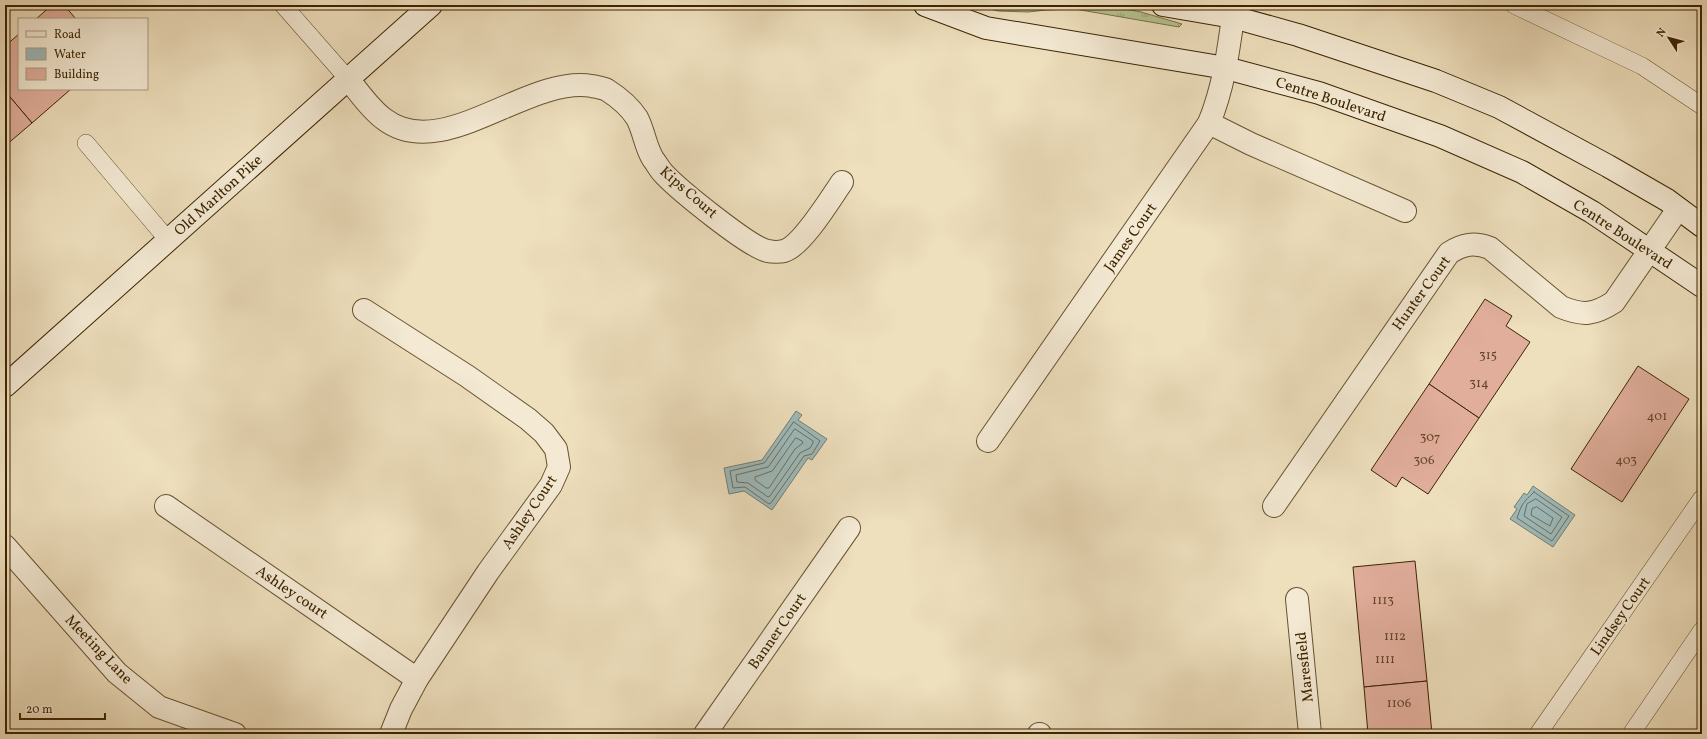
<svg xmlns="http://www.w3.org/2000/svg" width="1707" height="739" font-family="Vollkorn,serif">
  <style>
    .grass { fill: url(#grass-tufts); stroke: #7a734a }
    .water { fill: #9dbabb; stroke: #767e71 }
    .lines { fill: none; stroke-linecap: round; stroke-linejoin: round }
    .shore { stroke: #6c6f5e; stroke-width: 1 }
    .building { fill: #e1ae9c; stroke: #3c2401 }
    .lane-casing { stroke: #685330; stroke-width: 18 }
    .street-casing { stroke: #685330; stroke-width: 24 }
    .secondary-casing { stroke: #3c2401; stroke-width: 24 }
    .lane { stroke: #f4ead4; stroke-width: 17 }
    .street { stroke: #f4ead4; stroke-width: 22 }
    .secondary { stroke: #f4ead4; stroke-width: 22 }
    .labels { text-anchor: middle; stroke-width: 4; stroke-linejoin: round; paint-order: stroke }
    .number-label { font-size: 13px; fill: #654628 }
    .street-label { font-size: 15px; fill: #3c2401; stroke: #f4ead4 }
  </style>
  <defs>
    <pattern id="grass-tufts" width="24" height="20" patternUnits="userSpaceOnUse"><rect width="24" height="20" fill="#b7c292"/><path d="M3 7l-1-3M5 7V3M7 7l1-3M15 17l-1-3M17 17v-4M19 17l1-3" fill="none" stroke="#969d75"/></pattern>
  </defs>
  <rect width="100%" height="100%" fill="#eedfbd"/>
  <filter id="stains"><feTurbulence type="fractalNoise" baseFrequency=".005" numOctaves="4"/><feColorMatrix values="0 0 0 0 .2 0 0 0 0 .09 0 0 0 0 .02 0 0 0 .5 -.17"/></filter>
  <radialGradient id="worn" r=".72"><stop offset=".6" stop-color="#630" stop-opacity="0"/><stop offset="1" stop-color="#630" stop-opacity=".3"/></radialGradient>
  <polygon class="grass" points="974,5 1105,5 1141,12 1182,24 1179,27 1075,9 1046,10 1028,12 998,11"/>
  <g class="water">
    <polygon points="796,411 802,415 798,420 827,439 812,460 808,458 772,510 744,491 729,494 724,468 762,460"/>
    <polygon points="1533,486 1575,515 1553,547 1510,519 1517,509 1514,507 1524,493 1527,495"/>
  </g>
  <g class="lines">
    <g class="shore">
      <polygon points="794,422 820,441 812,454 804,456 771,503 769,504 745,487 733,488 730,471 764,463"/>
      <polygon points="795,429 813,441 813,443 810,448 800,453 770,496 768,497 748,483 737,482 736,475 768,467"/>
      <polygon points="796,438 802,441 803,443 795,449 769,488 766,488 755,480 755,477 772,471"/>
      <path d="M1534,492l35,24 -17,25 -35,-23c5,-15 6,-15 17,-26z"/>
      <polygon points="1536,499 1562,517 1551,534 1524,516 1527,504"/>
      <polygon points="1537,507 1553,518 1550,526 1531,515 1532,509"/>
    </g>
  </g>
  <g class="building">
    <polygon points="52,5 64,5 76,19 36,19"/>
    <polygon points="19,34 19,89 71,89 32,123 5,91 5,46"/>
    <polygon points="5,91 32,123 5,146"/>
    <polygon points="1485,299 1512,316 1506,326 1530,342 1479,418 1429,384"/>
    <polygon points="1638,366 1689,399 1622,502 1571,469"/>
    <polygon points="1429,384 1479,418 1428,494 1402,477 1396,487 1371,470"/>
    <polygon points="1415,561 1427,681 1364,687 1353,567"/>
    <polygon points="1427,681 1432,734 1368,734 1364,687"/>
  </g>
  <g class="lines">
    <defs>
      <g id="lane">
        <polyline points="283,5 348,79"/>
        <polyline points="1514,5 1642,66 1702,106"/>
        <polyline points="86,143 168,240"/>
        <polyline points="1538,734 1702,498"/>
        <polyline points="1631,734 1702,630"/>
      </g>
      <g id="street">
        <path d="M348,79c11,13 22,30 36,40 58,45 143,-44 208,-33 4,1 11,2 15,4 11,7 23,17 30,28 7,13 8,28 16,41 4,5 7,11 11,15 15,16 86,74 104,77 4,1 12,1 16,0 18,-5 47,-53 58,-69"/>
        <polyline points="1209,123 1251,144 1405,211"/>
        <polyline points="364,310 467,376 528,419 544,433 556,449 559,467 551,485 488,572 417,679 401,709 391,734"/>
        <path d="M988,441l221,-318c14,-34 19,-69 24,-106"/>
        <polyline points="166,506 417,679"/>
        <path d="M1274,506l175,-253c14,-9 25,-11 41,-5l71,59c22,9 33,8 53,-5l64,-93"/>
        <polyline points="5,546 117,673 159,707 235,734"/>
        <polyline points="1297,599 1310,734"/>
        <polyline points="705,734 849,528"/>
        <polyline points="1039,734 1040,734"/>
      </g>
      <g id="secondary">
        <polyline points="925,5 986,28 1226,68 1319,93 1440,136 1522,172 1592,212 1702,286"/>
        <polyline points="1163,5 1233,17 1298,35 1436,81 1499,107 1608,166 1667,200 1702,226"/>
        <polyline points="5,386 431,5"/>
      </g>
    </defs>
    <use href="#lane" class="lane-casing"/>
    <use href="#street" class="street-casing"/>
    <use href="#secondary" class="secondary-casing"/>
    <use href="#lane" class="lane"/>
    <use href="#street" class="street"/>
    <use href="#secondary" class="secondary"/>
  </g>
  <g class="labels">
    <g class="number-label">
      <text x="1488" y="359">315</text>
      <text x="1479" y="387">314</text>
      <text x="1657" y="420">401</text>
      <text x="1430" y="441">307</text>
      <text x="1424" y="464">306</text>
      <text x="1626" y="464">403</text>
      <text x="1383" y="604">1113</text>
      <text x="1395" y="640">1112</text>
      <text x="1385" y="663">1111</text>
      <text x="1399" y="707">1106</text>
    </g>
    <g class="street-label">
      <text transform="translate(1331 99) rotate(18)" y="5">Centre Boulevard</text>
      <text transform="translate(689 192) rotate(41)" y="5">Kips Court</text>
      <text transform="translate(218 195) rotate(-42)" y="5">Old Marlton Pike</text>
      <text transform="translate(1623 234) rotate(33)" y="5">Centre Boulevard</text>
      <text transform="translate(1130 237) rotate(-55)" y="5">James Court</text>
      <text transform="translate(1421 293) rotate(-54)" y="5">Hunter Court</text>
      <text transform="translate(529 512) rotate(-56)" y="5">Ashley Court</text>
      <text transform="translate(292 592) rotate(34)" y="5">Ashley court</text>
      <text transform="translate(1620 616) rotate(-55)" y="5">Lindsey Court</text>
      <text transform="translate(777 631) rotate(-55)" y="5">Banner Court</text>
      <text transform="translate(99 649) rotate(46)" y="5">Meeting Lane</text>
      <text transform="translate(1304 667) rotate(-96)" y="5">Maresfield</text>
    </g>
  </g>
  <rect width="1707" height="739" fill="none" stroke="#eedfbd" stroke-width="20"/>
  <rect x="6" y="6" width="1695" height="727" fill="none" stroke="#3c2401" stroke-width="2"/>
  <rect x="10" y="10" width="1687" height="719" fill="none" stroke="#3c2401"/>
  <rect x="18" y="18" width="130" height="72" fill="#f4ead4" stroke="#aa9b80"/>
  <rect x="26" y="31" width="20" height="6" fill="#f4ead4" stroke="#aa9b80"/>
  <text x="54" y="38" font-size="12" fill="#3c2401">Road</text>
  <rect x="26" y="48" width="20" height="12" fill="#9dbabb" stroke="#aa9b80"/>
  <text x="54" y="58" font-size="12" fill="#3c2401">Water</text>
  <rect x="26" y="68" width="20" height="12" fill="#e1ae9c" stroke="#aa9b80"/>
  <text x="54" y="78" font-size="12" fill="#3c2401">Building</text>
  <g transform="translate(1669 38) rotate(306)" stroke="#f4ead4" stroke-width="3" paint-order="stroke">
  <path d="M0-3L7 15L0 10L-7 15Z" fill="#3c2401"/>
  <text y="-6" font-size="11" font-weight="bold" text-anchor="middle" fill="#3c2401">N</text>
  </g>
  <path d="M20 713v6h85v-6" fill="none" stroke="#3c2401" stroke-width="2"/>
  <text x="26" y="713" font-size="12" fill="#3c2401" stroke="#f4ead4" stroke-width="3" paint-order="stroke">20 m</text>
  <rect width="100%" height="100%" filter="url(#stains)"/>
  <rect width="100%" height="100%" fill="url(#worn)"/>
</svg>
